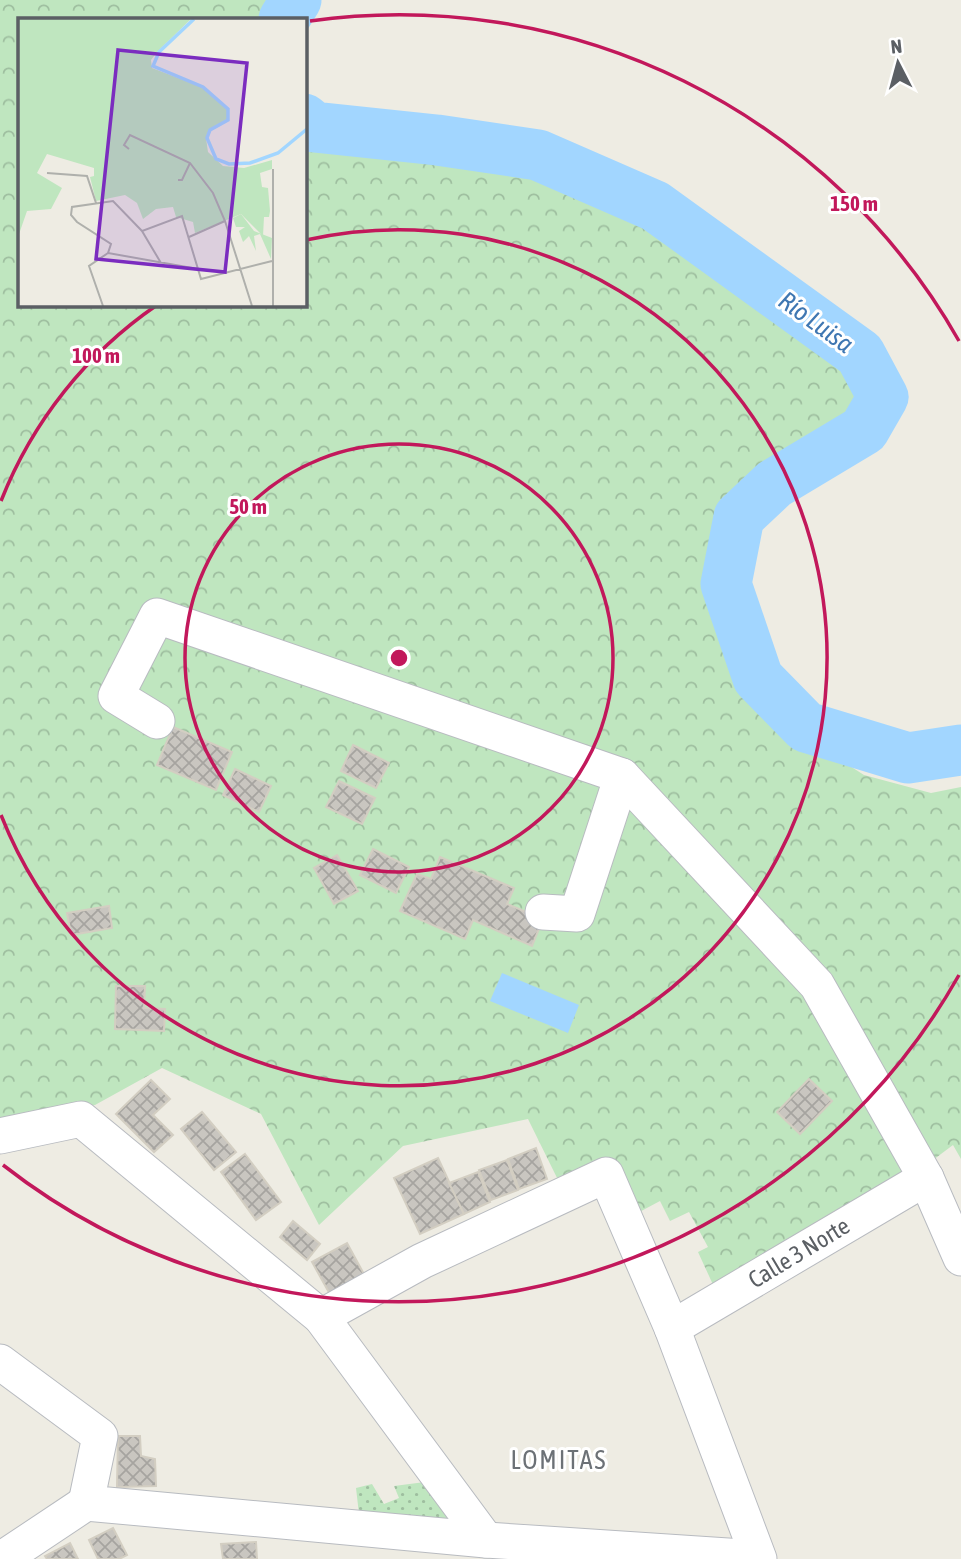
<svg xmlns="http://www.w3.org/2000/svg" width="961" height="1559" font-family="'Asap Condensed',sans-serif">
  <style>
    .grass { fill: url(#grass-dots) }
    .forest { fill: url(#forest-crowns) }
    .water { fill: #a2d6ff }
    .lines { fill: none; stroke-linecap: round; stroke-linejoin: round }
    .river { stroke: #a2d6ff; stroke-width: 51 }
    .building { fill: url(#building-cross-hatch); stroke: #d3cec2; stroke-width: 2 }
    .street-casing { stroke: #b8bbc0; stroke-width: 37 }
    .street { stroke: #fff; stroke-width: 35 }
    .ring { fill: none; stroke: #c2185b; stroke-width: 3.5 }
    .labels { text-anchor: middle; stroke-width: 6; stroke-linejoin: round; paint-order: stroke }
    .street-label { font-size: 24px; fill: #5b5f64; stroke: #fff }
    .water-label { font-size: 26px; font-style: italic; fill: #3f77b2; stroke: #fff }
    .neighbourhood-label { font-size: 26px; letter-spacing: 2px; fill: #6c7176; stroke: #fff }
    .inset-river { fill: none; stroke: #a2d6ff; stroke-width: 3.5 }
    .inset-road { fill: none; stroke: #afb0ac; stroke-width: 2 }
    .view { fill: #7b2cbf; fill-opacity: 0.15; stroke: #7b2cbf; stroke-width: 3.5 }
    .inset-edge { fill: none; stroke: #5b5f64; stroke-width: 3.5 }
    .centre { fill: #c2185b; stroke: #fff; stroke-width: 3.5 }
    .ring-label { font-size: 21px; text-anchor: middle; font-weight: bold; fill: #c2185b; stroke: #fff; stroke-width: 6; stroke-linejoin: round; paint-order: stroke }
  </style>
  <defs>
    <pattern id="grass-dots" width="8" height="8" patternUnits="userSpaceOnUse" patternTransform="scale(1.75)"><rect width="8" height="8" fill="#bfe6bf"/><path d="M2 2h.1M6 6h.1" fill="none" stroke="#9ebe9f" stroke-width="1.8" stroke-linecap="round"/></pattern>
    <pattern id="forest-crowns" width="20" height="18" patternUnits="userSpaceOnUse" patternTransform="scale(1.75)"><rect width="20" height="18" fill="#bfe6bf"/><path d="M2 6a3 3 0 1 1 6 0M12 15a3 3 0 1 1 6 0" fill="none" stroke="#9ebe9f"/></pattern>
    <pattern id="building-cross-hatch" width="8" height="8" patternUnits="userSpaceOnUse" patternTransform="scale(1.75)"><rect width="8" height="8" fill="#c9c6c0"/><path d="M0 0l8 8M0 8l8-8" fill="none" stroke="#a6a4a0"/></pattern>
  </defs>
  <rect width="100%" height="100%" fill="#eeece3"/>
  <polygon class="grass" points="425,1482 452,1522 359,1514 356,1488 372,1484 384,1504 399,1498 394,1486"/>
  <polygon class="forest" points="0,0 282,0 271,19 19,19 19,304 304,304 305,136 314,142 532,165 561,179 650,211 713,259 857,358 872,396 856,424 768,481 733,518 716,585 748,680 803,736 864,775 931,793 961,787 961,1159 953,1145 933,1160 715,1289 698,1252 708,1247 689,1212 670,1221 660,1201 630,1217 608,1169 562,1188 528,1119 403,1146 319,1225 261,1114 162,1068 95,1105 0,1121"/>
  <polygon class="water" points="502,973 579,1005 568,1033 490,1001"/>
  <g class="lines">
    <g class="river">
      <polyline points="284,19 296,0"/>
      <polyline points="304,119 314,127 437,140 538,155 655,206 860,354 883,397 864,430 774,484 739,517 726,584 758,678 806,727 908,758 961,750"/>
    </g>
  </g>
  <g class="building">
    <polygon points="173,727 232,752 216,790 157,765"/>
    <polygon points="353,745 389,763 376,788 341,771"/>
    <polygon points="235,769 271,786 259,812 223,795"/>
    <polygon points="339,781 375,798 362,824 326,807"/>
    <polygon points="373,849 409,867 396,893 360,875"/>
    <polygon points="337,855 358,891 334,904 314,868"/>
    <polygon points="440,857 514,888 507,904 543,919 532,946 473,920 465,939 400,911 417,874 431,879"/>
    <polygon points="109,906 112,928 71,935 67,913"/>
    <polygon points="116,986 145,986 144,1008 165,1009 164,1031 115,1029"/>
    <polygon points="809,1079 832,1101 800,1134 777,1112"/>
    <polygon points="151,1080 170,1099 153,1115 173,1135 154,1152 116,1114"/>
    <polygon points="202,1112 236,1152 214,1170 181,1129"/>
    <polygon points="536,1148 547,1179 519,1189 508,1159"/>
    <polygon points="245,1154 281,1202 256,1220 221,1172"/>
    <polygon points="438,1158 464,1214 420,1234 394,1178"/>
    <polygon points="507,1160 518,1190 491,1200 479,1170"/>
    <polygon points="478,1172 490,1202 464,1214 449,1183"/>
    <polygon points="293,1221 320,1244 307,1260 280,1237"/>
    <polygon points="347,1243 365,1276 331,1296 312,1262"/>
    <polygon points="118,1436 140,1436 141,1456 155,1459 156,1486 117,1487"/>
    <polygon points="113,1528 127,1555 119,1559 98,1559 89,1540"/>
    <polygon points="256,1542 257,1559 223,1559 221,1544"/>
    <polygon points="70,1543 78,1559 47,1559 45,1556"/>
  </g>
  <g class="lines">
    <defs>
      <g id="street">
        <polyline points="157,721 116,696 157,616 622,776 817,985 926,1178 961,1258"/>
        <polyline points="543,912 577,914 622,776"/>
        <polyline points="0,1136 81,1119 321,1317"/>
        <polyline points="672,1328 926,1178"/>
        <polyline points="0,1362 100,1436 86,1503 486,1540 758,1558"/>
        <polyline points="486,1540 321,1317 422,1261 606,1175 672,1328 759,1559"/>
        <polyline points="2,1559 86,1503"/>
      </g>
    </defs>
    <use href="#street" class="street-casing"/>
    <use href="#street" class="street"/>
  </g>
  <g class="ring">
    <circle cx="399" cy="658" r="214"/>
    <path d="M1 501A428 428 0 0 1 157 305M306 240A428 428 0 1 1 1 815"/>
    <path d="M959 975A643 643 0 0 1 3 1165M310 21A643 643 0 0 1 959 341"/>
  </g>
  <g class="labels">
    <g class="street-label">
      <text transform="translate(799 1253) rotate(-31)" y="8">Calle 3 Norte</text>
    </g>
    <g class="water-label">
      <text transform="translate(816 322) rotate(36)" y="9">Río Luisa</text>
    </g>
    <g class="neighbourhood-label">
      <text x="559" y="1469">LOMITAS</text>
    </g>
  </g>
  <g transform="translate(18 18)">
    <rect width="289" height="289" fill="#eeece3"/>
    <path d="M223,196l13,17 18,7 -1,21 -11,-25 -6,2 2,15 -7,-15 -6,6 -4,-11 6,-4h-9l-3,-9z" fill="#bfe6bf"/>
    <path d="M0,1h173l-34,33 -6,8 1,8 50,19 26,23 -1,9 -18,11 -3,8 2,14 15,14 21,2 28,-8v9l-12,4 2,14 6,1 2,23 -1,6h-5l-1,19 -22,-22 -46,19 -2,-11 -17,-5 -3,-10 -17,2 -13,10 -6,-16 -12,-8 -29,6 -6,-24 4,-1v-8l-47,-14 -10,19 25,15 -11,21 -24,2 -9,26z" fill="#bfe6bf"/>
    <path class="inset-river" d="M176,1l-35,33 -6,14 50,21 25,22v11l-18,10 -3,8 9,21 13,5 21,-1 28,-10 29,-24"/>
    <path class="inset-road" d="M111,131l-5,-4 6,-10 60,28 23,30 12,28 27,85M29,155l40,3 9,27M160,162h4l8,-17M124,213l-29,-30 -41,6 -1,8 6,7 34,22 -3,9 90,16M171,219l36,-16M143,245l-19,-32 40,-15 19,63 71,-18M85,288l-14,-40 19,-13M255,288v-137"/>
    <path class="view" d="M100,32l129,13 -22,209 -129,-13z"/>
    <rect width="289" height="289" class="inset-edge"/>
  </g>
  <circle cx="399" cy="658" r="10" class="centre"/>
  <g class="ring-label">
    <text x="854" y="211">150 m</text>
    <text x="96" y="363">100 m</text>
    <text x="248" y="514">50 m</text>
  </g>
  <g transform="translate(898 63) rotate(354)" stroke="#ffffff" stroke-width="5" paint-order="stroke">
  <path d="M0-5L12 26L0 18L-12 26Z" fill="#5b5f64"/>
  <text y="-10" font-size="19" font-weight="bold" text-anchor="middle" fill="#5b5f64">N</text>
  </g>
</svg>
